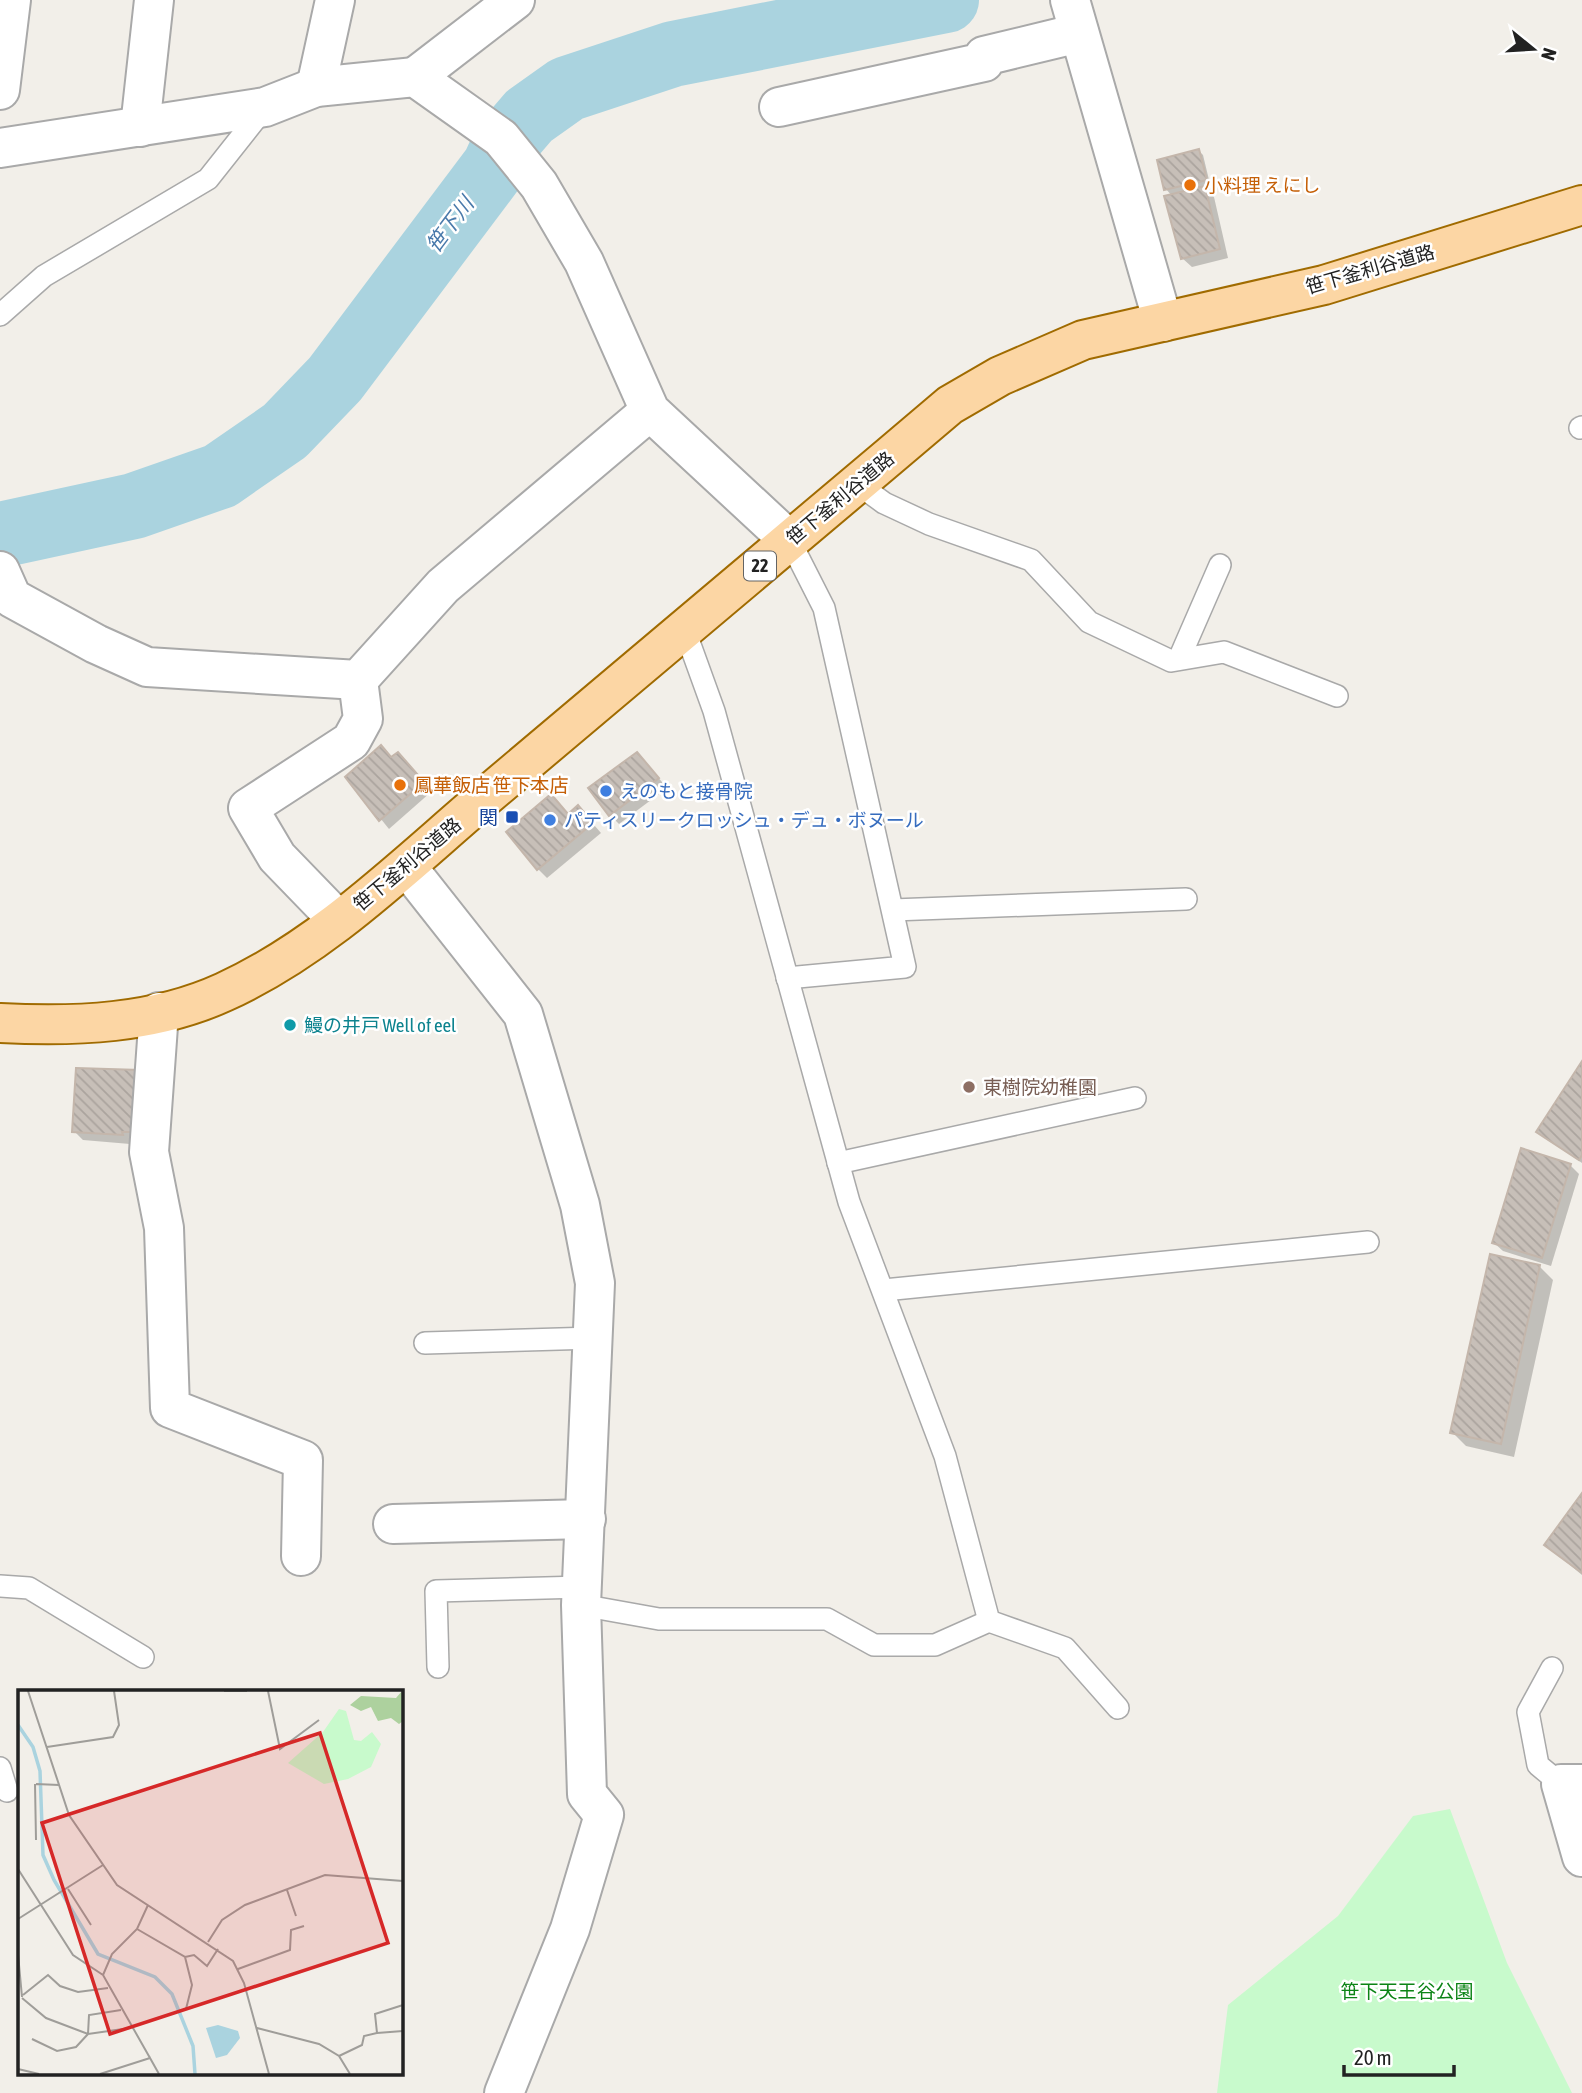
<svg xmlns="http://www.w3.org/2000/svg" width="1582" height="2093" font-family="'Asap Condensed','Noto Sans JP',sans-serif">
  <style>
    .park { fill: #c8facc }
    .shadow { fill: #0003 }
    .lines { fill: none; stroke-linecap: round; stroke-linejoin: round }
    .river { stroke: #aad3df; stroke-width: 66 }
    .building { fill: url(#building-back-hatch); stroke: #c4b6ab; stroke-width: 2 }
    .service-casing { stroke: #a9a9a9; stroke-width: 24 }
    .minor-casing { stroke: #a9a9a9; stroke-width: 42 }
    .tertiary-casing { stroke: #a9a9a9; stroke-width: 42 }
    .primary-casing { stroke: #a06b00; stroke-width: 42 }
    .service { stroke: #fff; stroke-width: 21 }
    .minor { stroke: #fff; stroke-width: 38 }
    .tertiary { stroke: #fff; stroke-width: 38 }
    .primary { stroke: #fcd6a4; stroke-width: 38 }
    .food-dot { fill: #e8710a; stroke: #fff; stroke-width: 2.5 }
    .shop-dot { fill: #3f7fe0; stroke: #fff; stroke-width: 2.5 }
    .transit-dot { fill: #1a4fb4; stroke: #fff; stroke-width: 2.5 }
    .culture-dot { fill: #0f9aa8; stroke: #fff; stroke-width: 2.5 }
    .education-dot { fill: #8d6e63; stroke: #fff; stroke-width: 2.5 }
    .labels { text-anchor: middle; stroke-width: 5; stroke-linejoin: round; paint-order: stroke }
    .shield { fill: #fff; stroke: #646464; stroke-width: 2 }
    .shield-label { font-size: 18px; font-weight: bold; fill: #222 }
    .food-label { font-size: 19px; fill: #c56008; stroke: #fff; text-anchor: start }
    .street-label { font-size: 19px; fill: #222; stroke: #fff }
    .shop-label { font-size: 19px; fill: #366cbe; stroke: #fff; text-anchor: start }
    .transit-label { font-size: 19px; fill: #164399; stroke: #fff; text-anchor: end }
    .culture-label { font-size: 19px; fill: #0d838f; stroke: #fff; text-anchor: start }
    .education-label { font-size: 19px; fill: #785e54; stroke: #fff; text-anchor: start }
    .park-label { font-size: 19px; fill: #0c8416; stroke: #fff }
    .water-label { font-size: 21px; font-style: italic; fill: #4a7aab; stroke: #fff }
    .inset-river { fill: none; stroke: #aad3df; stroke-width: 3.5 }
    .inset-road { fill: none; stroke: #9f9d99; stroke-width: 2 }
    .view { fill: #d62828; fill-opacity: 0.15; stroke: #d62828; stroke-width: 3.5 }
    .inset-edge { fill: none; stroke: #222; stroke-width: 3.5 }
  </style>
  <defs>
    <pattern id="building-back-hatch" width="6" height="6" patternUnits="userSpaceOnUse" patternTransform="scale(1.75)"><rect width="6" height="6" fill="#c7bfb8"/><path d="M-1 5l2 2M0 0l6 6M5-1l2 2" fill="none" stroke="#aba49e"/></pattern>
  </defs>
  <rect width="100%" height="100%" fill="#f2efe9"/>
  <polygon class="park" points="1450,1809 1507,1963 1572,2093 1217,2093 1228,2005 1338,1916 1413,1816"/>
  <g class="shadow">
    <polygon points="1199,151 1203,155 1210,184 1203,185 1214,197 1228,258 1192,267 1182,258 1172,196 1166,189"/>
    <polygon points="392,759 407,763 431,792 389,829 347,777"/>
    <polygon points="646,763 667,788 619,824 610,815"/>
    <polygon points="568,816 587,817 601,833 547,878 538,869"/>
    <polygon points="1582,1064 1582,1163 1538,1132"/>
    <polygon points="78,1070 142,1140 130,1140 130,1144 83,1140 74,1131"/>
    <polygon points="1570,1165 1579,1174 1551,1266 1503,1251 1493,1242"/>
    <polygon points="1539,1266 1553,1280 1514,1457 1466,1446 1452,1432"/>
    <polygon points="1582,1496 1582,1575 1546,1545"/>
  </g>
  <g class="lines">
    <polyline class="river" points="0,535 134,506 220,476 285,431 335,379 495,166 505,144 529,116 567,89 673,54 946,0"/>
  </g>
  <g class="building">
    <polygon points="1199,149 1207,180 1164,190 1157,160"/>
    <polygon points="1205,186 1220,249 1181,259 1164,196"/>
    <polygon points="381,745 391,757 398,752 424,782 379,821 345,777"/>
    <polygon points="637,752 659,778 609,816 588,788"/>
    <polygon points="551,794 568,814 578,805 593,823 537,870 506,832"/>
    <polygon points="1582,1061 1582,1155 1579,1160 1536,1132"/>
    <polygon points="76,1068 140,1070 133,1132 122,1132 123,1135 72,1132"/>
    <polygon points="1521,1148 1571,1164 1542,1258 1492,1243"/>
    <polygon points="1490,1254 1540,1265 1501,1444 1450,1433"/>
    <polygon points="1582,1493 1582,1573 1544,1545"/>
  </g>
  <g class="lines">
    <defs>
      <g id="service">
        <polyline points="0,315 44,276 208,179 265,107"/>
        <polyline points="1580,428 1582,427"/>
        <polyline points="858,484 884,503 929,524 1031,560 1089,622 1171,661 1224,652 1337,696"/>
        <polyline points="684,628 714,711 849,1202 945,1456 989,1621 1065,1648 1118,1708"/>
        <polyline points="1179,659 1220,565"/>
        <polyline points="893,910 1186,899"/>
        <polyline points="787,978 905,967 824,608 790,541"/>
        <polyline points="838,1163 1135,1098"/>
        <polyline points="884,1290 1368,1242"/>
        <polyline points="425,1343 594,1338"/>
        <polyline points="0,1586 29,1588 143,1657"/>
        <polyline points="581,1605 659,1619 827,1619 874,1645 935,1645 989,1621"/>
        <polyline points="438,1667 436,1591 582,1587"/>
        <polyline points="1552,1668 1528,1712 1538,1765 1561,1784"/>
        <polyline points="0,1768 7,1791"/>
      </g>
      <g id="minor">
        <polyline points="415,77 515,0"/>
        <polyline points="316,87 335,0"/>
        <polyline points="0,90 11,0"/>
        <polyline points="779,107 984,62 984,56 1079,33"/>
        <polyline points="140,127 154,0"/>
        <polyline points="0,148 265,107 316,87 415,77 501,138 539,185 584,262 650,411 790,541"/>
        <polyline points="0,571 12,598 96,644 147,667 358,680 443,586 650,411"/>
        <polyline points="407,867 523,1014 580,1205 595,1283 581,1605 587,1794 604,1815 570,1929 504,2093"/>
        <polyline points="338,920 277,857 248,808 351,741 363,719 358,680"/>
        <polyline points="159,1012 149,1152 164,1228 170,1408 303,1460 301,1556"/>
        <polyline points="393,1524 586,1519"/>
        <polyline points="1582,1784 1561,1784 1582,1857"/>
      </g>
      <polyline id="tertiary" points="1070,0 1163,322"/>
      <path id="primary" d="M0,1023c75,4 154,1 224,-31 101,-46 182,-128 266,-199 153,-129 307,-258 460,-388l50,-29 83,-36 241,-55 258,-80"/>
    </defs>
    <use href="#service" class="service-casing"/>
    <use href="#minor" class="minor-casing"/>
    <use href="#tertiary" class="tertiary-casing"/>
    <use href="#primary" class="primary-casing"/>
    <use href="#service" class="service"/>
    <use href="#minor" class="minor"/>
    <use href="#tertiary" class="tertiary"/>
    <use href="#primary" class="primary"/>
  </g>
  <g class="food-dot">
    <circle cx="1190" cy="185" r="7"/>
    <circle cx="400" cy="785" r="7"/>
  </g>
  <g class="shop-dot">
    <circle cx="606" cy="791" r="7"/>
    <circle cx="550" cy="820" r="7"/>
  </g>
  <rect class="transit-dot" x="505" y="810" width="14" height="14" rx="3.5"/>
  <circle class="culture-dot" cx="290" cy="1025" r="7"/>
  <circle class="education-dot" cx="969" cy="1087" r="7"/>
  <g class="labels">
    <rect class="shield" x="744" y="551.5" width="32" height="29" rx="5"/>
    <g class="shield-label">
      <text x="760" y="572">22</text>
    </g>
    <g class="food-label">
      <text x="1204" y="192">小料理 えにし</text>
      <text x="414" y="792">鳳華飯店 笹下本店</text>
    </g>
    <g class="street-label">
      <text transform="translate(1370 269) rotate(-16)" y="7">笹下釜利谷道路</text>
      <text transform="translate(840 498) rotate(-40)" y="7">笹下釜利谷道路</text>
      <text transform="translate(407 864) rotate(-40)" y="7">笹下釜利谷道路</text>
    </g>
    <g class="shop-label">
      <text x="620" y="798">えのもと接骨院</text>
      <text x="564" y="827">パティスリークロッシュ・デュ・ボヌール</text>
    </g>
    <g class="transit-label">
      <text x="498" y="824">関</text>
    </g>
    <g class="culture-label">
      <text x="304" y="1032">鰻の井戸 Well of eel</text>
    </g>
    <g class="education-label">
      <text x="983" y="1094">東樹院幼稚園</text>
    </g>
    <g class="park-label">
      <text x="1407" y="1998">笹下天王谷公園</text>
    </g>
    <g class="water-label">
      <text transform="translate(450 225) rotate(-53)" y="7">笹下川</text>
    </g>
  </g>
  <g transform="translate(18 1690)">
    <rect width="385" height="385" fill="#f2efe9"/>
    <path d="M384,1l1,30 -4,3 -8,-6 -13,3 -7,-14 -10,4 -11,-6 11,-9 35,2z" fill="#add19e"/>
    <path d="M321,19l7,2 8,29 7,1 11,-9 9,12 -10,23 -23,12 -24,5 -36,-21 35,-31z" fill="#c8facc"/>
    <path d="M200,335l20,6 2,7 -13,17 -11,3 -10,-30z" fill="#aad3df"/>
    <path class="inset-river" d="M0,35l15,22 7,24 3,84 11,25 44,74 57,23 17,17 21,52 2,28"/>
    <path class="inset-road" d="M10,1l41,124 48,70 116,76 11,22 25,91M206,1h23M250,1l12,58 39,-29M29,57l66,-10 6,-12 -5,-34M17,94l1,56M18,94l23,1M0,179l55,86 30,20M50,199l23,36M269,200l9,26M130,215l-11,24 -25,25 -9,21 47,83M0,229l85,-54M119,239l48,28 7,28 -6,24M190,252l14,-22 23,-15 80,-30 78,6M0,264l4,43M167,267l9,-2 13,11 11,-17M220,279l52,-19 1,-20 13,-4M5,305l25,-20 12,11 18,6 30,-4M4,308l24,20 42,16 42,-6M239,338l62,16 20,12 11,18M359,343l26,-2M14,349l25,12 19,-4 12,-13 1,-19 32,-5M321,366l23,-11 2,-9 13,-3 -2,-19 28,-9M0,379l21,5M82,384l50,-16 9,16"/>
    <path class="view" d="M302,43l68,210 -278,91 -68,-211z"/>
    <rect width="385" height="385" class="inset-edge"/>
  </g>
  <g transform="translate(1533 49) rotate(108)" stroke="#ffffff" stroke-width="5" paint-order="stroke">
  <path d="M0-5L12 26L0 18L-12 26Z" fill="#222222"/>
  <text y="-10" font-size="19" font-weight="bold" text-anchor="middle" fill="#222222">N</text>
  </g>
  <path d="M1344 2065v10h110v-10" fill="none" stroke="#222222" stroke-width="3.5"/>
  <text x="1354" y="2065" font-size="21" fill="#222222" stroke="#ffffff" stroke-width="5" paint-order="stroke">20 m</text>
</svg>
